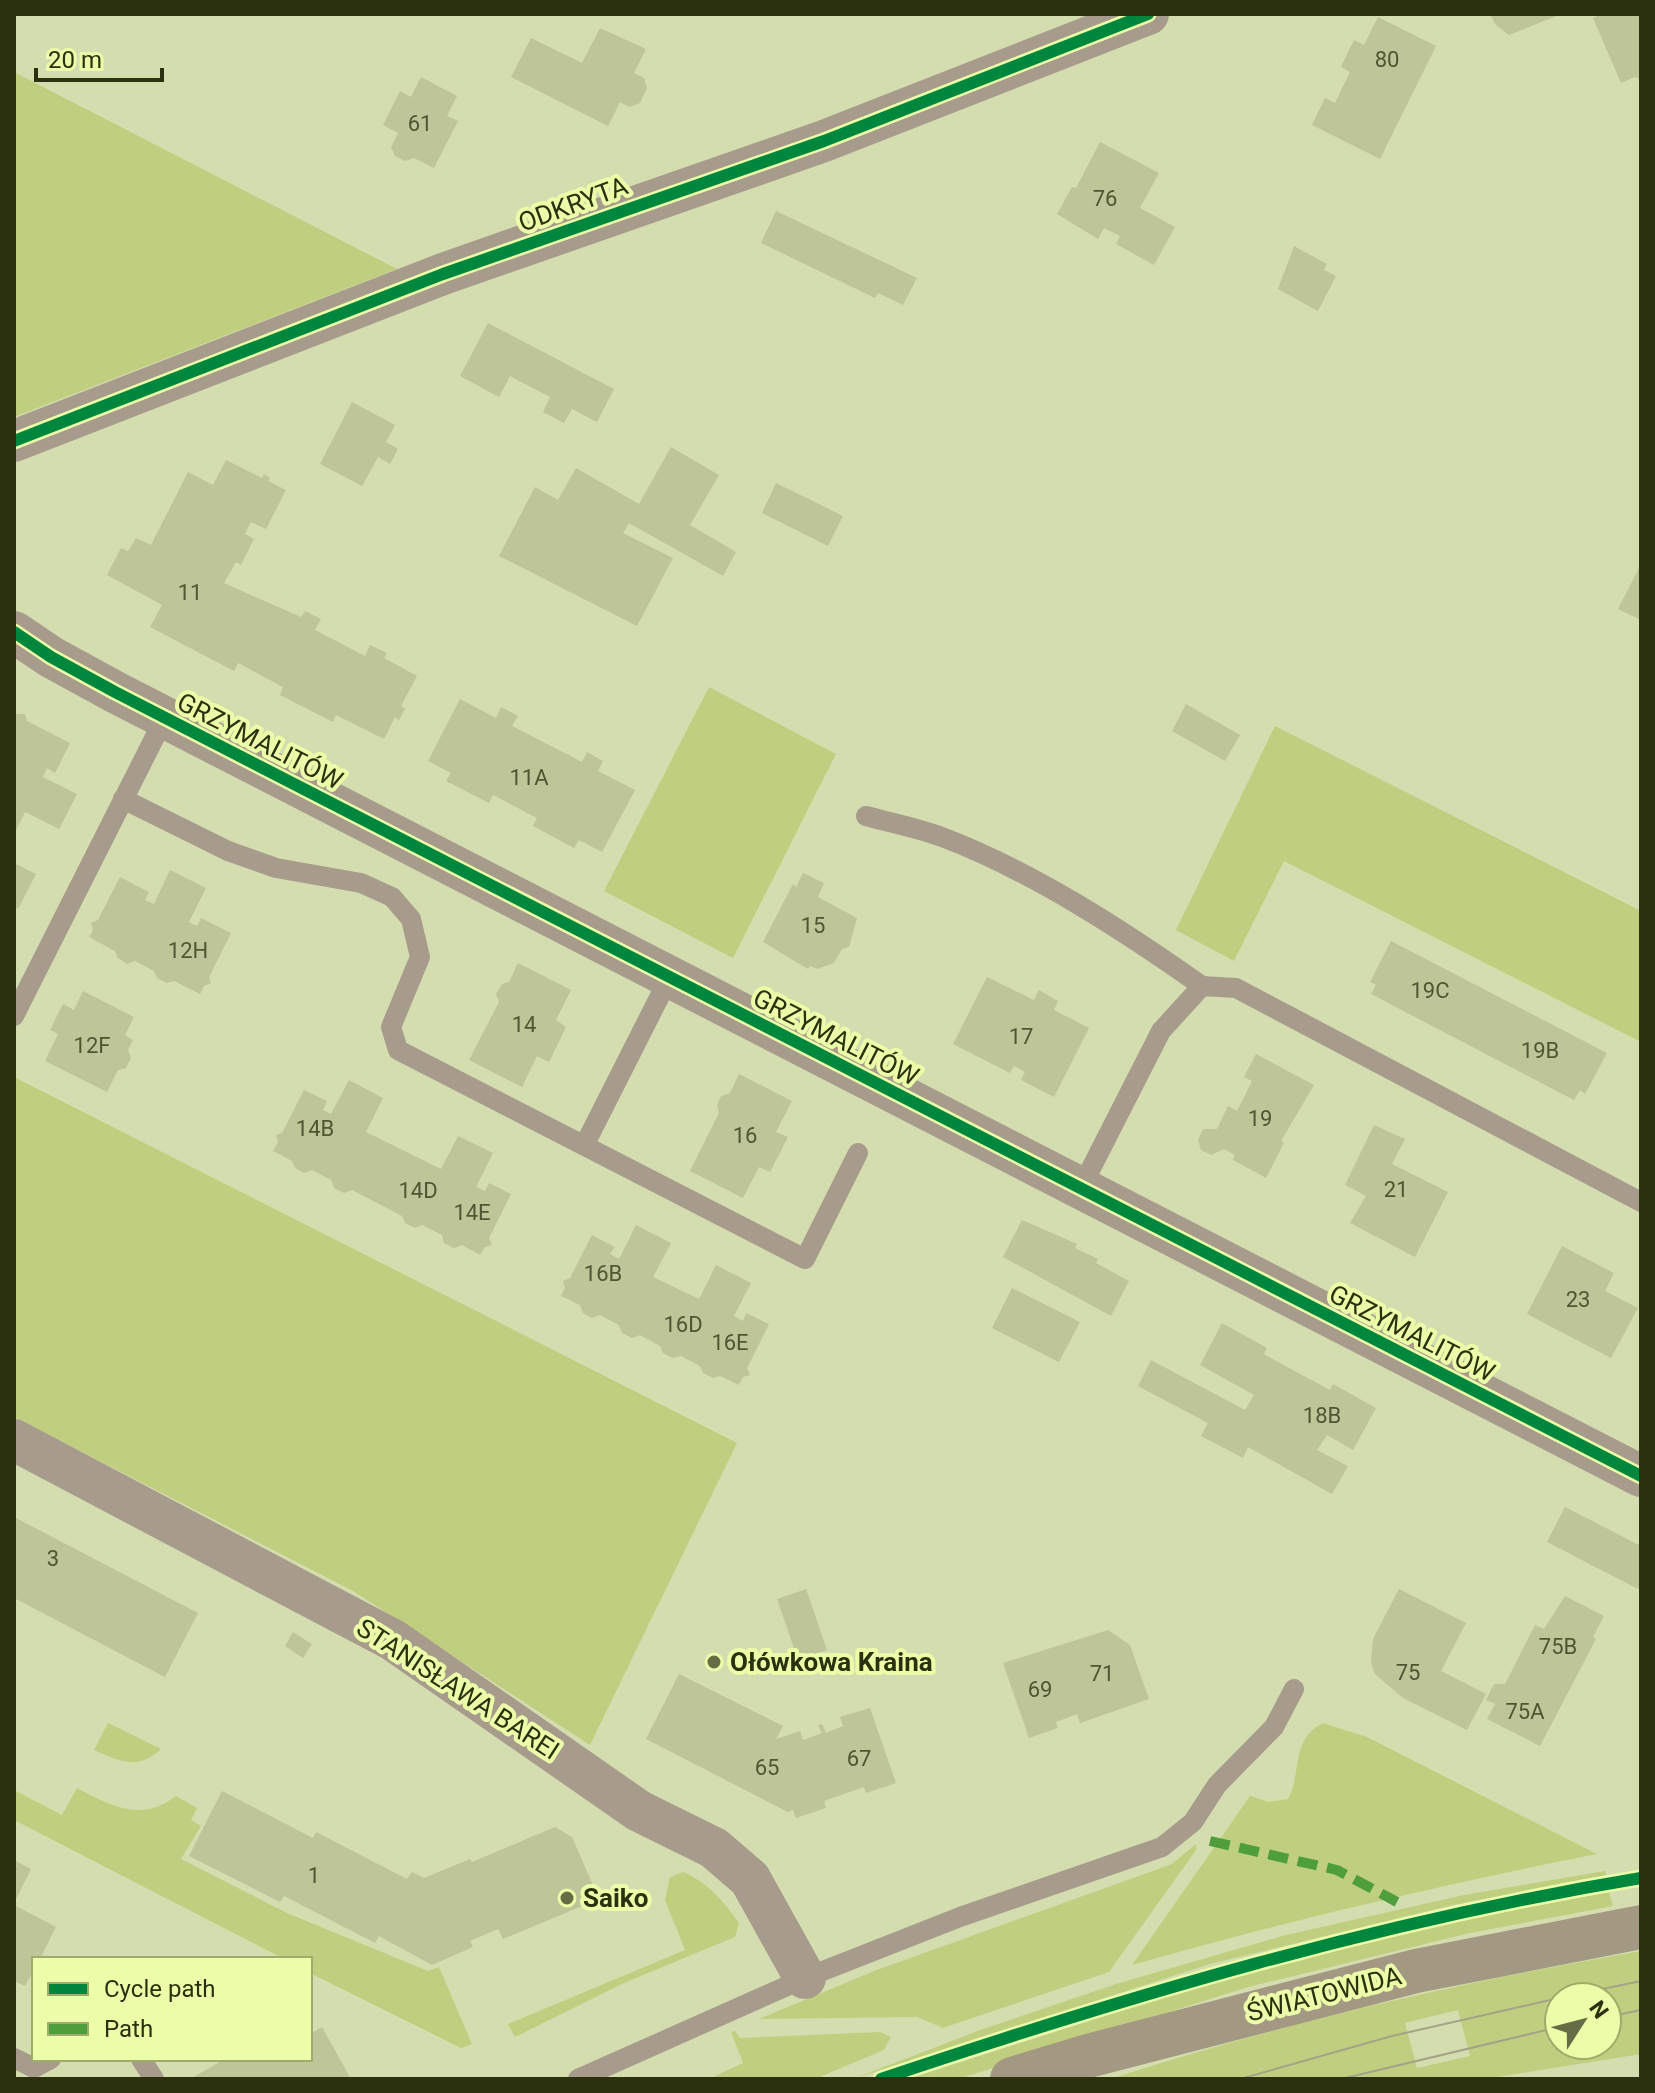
<svg xmlns="http://www.w3.org/2000/svg" width="1655" height="2093" font-family="Roboto,sans-serif">
  <style>
    .green { fill: #c0cf7f; fill-rule: evenodd }
    .building { fill: #bdc599 }
    .lines { fill: none; stroke-linecap: round; stroke-linejoin: round }
    .lane { stroke: #a79c8c; stroke-width: 20 }
    .street { stroke: #a79c8c; stroke-width: 42 }
    .secondary { stroke: #a39983; stroke-width: 44 }
    .tram { stroke: #a4a389; stroke-width: 2 }
    .quiet { stroke: #4f9e3c; stroke-width: 10; stroke-dasharray: 20 10; stroke-linecap: butt }
    .cycleway-casing { stroke: #ecfda9; stroke-width: 17 }
    .cycleway { stroke: #00873e; stroke-width: 12 }
    .poi-dot { fill: #666d46; stroke: #ecfda9; stroke-width: 3 }
    .labels { text-anchor: middle; stroke-width: 8; stroke-linejoin: round; paint-order: stroke }
    .number-label { font-size: 22px; fill: #505631 }
    .street-label { font-size: 26px; fill: #2b310e; stroke: #ecfda9 }
    .poi-label { font-size: 26px; font-weight: bold; fill: #2b310e; stroke: #ecfda9; text-anchor: start }
  </style>
  <rect width="100%" height="100%" fill="#d4ddaf"/>
  <g class="green">
    <polygon points="14,72 397,269 14,417"/>
    <polygon points="709,687 836,754 733,958 604,891"/>
    <polygon points="1275,726 1641,911 1641,1042 1284,861 1234,961 1176,930"/>
    <polygon points="14,1077 737,1443 590,1745 353,1591 14,1417"/>
    <path d="M108,1723l53,26c-23,22 -42,12 -67,1z"/>
    <path d="M1323,1723l44,14 230,117c-157,31 -311,67 -465,111l118,-169 19,6 19,-3c14,-24 2,-60 35,-76z"/>
    <path d="M77,1788c35,18 64,35 99,8l21,12 -6,12 10,6 -20,33 106,54 141,58 11,-4 33,77 -11,4 -151,-75v-14h-26l-270,-139v-30l48,25z"/>
    <polygon points="1196,1844 1196,1850 1109,1972 943,2028 917,2017 759,2019 874,1971 1172,1864"/>
    <polygon points="1605,1871 1606,1875 1453,1905 1210,1964 853,2079 983,2029 1116,1984 1286,1935 1464,1895"/>
    <path d="M683,1872c26,11 40,29 56,51l-4,14 -111,46 -109,54 -7,-13 177,-74 -20,-50 5,-23z"/>
    <polygon points="1609,1892 1613,1906 1470,1933 1248,1987 958,2079 908,2079 1220,1979 1467,1919"/>
    <path d="M1641,1951v103l-156,25h-375c173,-56 352,-97 531,-128zM1559,1997h48v48h-48zM1458,2010l12,46 -53,12 -12,-45z"/>
    <polygon points="735,2031 740,2038 880,2032 891,2037 884,2050 815,2079 709,2079 743,2063 731,2032"/>
  </g>
  <g class="building">
    <polygon points="1490,14 1561,14 1509,35 1495,24"/>
    <polygon points="1602,14 1641,14 1641,79 1635,77 1621,83 1593,18"/>
    <polygon points="1378,17 1436,46 1380,159 1312,125 1325,98 1335,103 1350,72 1341,67 1348,52 1354,40 1364,45"/>
    <polygon points="600,28 646,49 634,73 644,78 647,88 640,103 629,107 620,102 608,126 511,77 531,38 582,63"/>
    <polygon points="421,77 457,96 447,116 458,121 434,168 414,158 405,161 395,156 391,147 398,133 383,125 400,91 411,97"/>
    <polygon points="1100,142 1159,173 1140,208 1175,227 1154,265 1116,244 1120,236 1104,228 1098,239 1057,214 1072,187 1076,188"/>
    <polygon points="776,211 917,278 903,305 878,293 875,298 761,243"/>
    <polygon points="1294,246 1327,264 1324,270 1336,276 1318,311 1278,289"/>
    <polygon points="488,323 614,389 597,422 572,409 564,423 543,412 550,397 510,376 499,397 460,376"/>
    <polygon points="352,402 395,425 386,442 398,449 390,464 378,457 362,486 320,464"/>
    <polygon points="671,447 719,475 690,525 736,552 723,576 629,523 623,533 673,558 637,626 499,556 535,487 558,500 576,468 639,504"/>
    <polygon points="226,460 262,478 264,474 270,478 268,481 286,490 266,529 251,522 245,534 254,539 241,565 236,562 224,583 301,617 305,611 321,619 315,630 365,656 370,645 387,653 384,658 417,676 401,706 405,709 399,720 395,717 384,739 336,715 333,722 280,695 283,687 238,663 234,671 150,627 162,605 107,575 121,548 128,551 136,538 151,545 188,472 213,485"/>
    <polygon points="776,483 843,516 828,546 762,513"/>
    <polygon points="1641,564 1641,620 1618,609"/>
    <polygon points="460,699 496,718 501,707 518,716 512,726 582,762 587,752 603,761 598,771 635,790 602,852 579,840 574,848 533,826 537,818 493,795 489,803 446,781 451,773 428,761"/>
    <polygon points="1186,704 1240,735 1225,761 1172,731"/>
    <polygon points="14,714 25,714 27,721 70,743 55,773 47,768 43,777 77,794 59,829 25,812 14,834"/>
    <polygon points="14,863 36,874 18,909 14,907"/>
    <polygon points="170,870 206,888 189,922 197,926 201,918 231,933 209,977 211,983 204,986 200,994 174,981 167,983 157,978 154,971 135,961 127,964 118,958 115,951 89,937 93,930 91,923 98,920 120,877 149,892 145,900 154,904"/>
    <polygon points="803,873 824,883 818,897 857,918 849,947 842,949 834,963 817,969 810,966 808,969 763,942 793,884 796,887"/>
    <polygon points="1391,941 1607,1053 1585,1094 1580,1090 1574,1100 1371,994 1376,985 1370,982"/>
    <polygon points="518,963 571,990 556,1020 566,1027 549,1062 537,1056 522,1087 469,1060 499,1002 496,994 502,984 509,982"/>
    <polygon points="987,977 1034,1000 1039,990 1058,1001 1054,1010 1089,1028 1054,1097 1021,1080 1025,1072 1014,1066 1010,1073 953,1044"/>
    <polygon points="83,991 134,1017 125,1035 133,1040 128,1050 131,1058 126,1068 118,1070 107,1092 45,1061 58,1034 50,1030 63,1004 74,1010"/>
    <polygon points="1256,1054 1314,1085 1281,1141 1284,1143 1266,1178 1233,1160 1235,1155 1224,1149 1211,1155 1201,1150 1198,1140 1203,1129 1217,1129 1228,1106 1237,1111 1252,1081 1244,1077"/>
    <polygon points="739,1074 792,1101 776,1132 788,1137 770,1172 759,1167 743,1198 690,1171 719,1113 717,1105 721,1096 730,1093"/>
    <polygon points="349,1080 383,1098 366,1132 441,1169 458,1136 493,1153 476,1187 485,1191 489,1183 511,1194 489,1238 492,1245 485,1247 480,1255 462,1245 454,1248 444,1243 442,1235 422,1225 415,1228 405,1223 402,1216 352,1190 344,1193 334,1188 331,1180 312,1170 304,1173 295,1168 292,1161 273,1151 278,1142 276,1135 282,1133 304,1090 327,1101 323,1110 331,1114"/>
    <polygon points="1374,1125 1405,1139 1392,1164 1448,1192 1415,1257 1350,1223 1366,1196 1345,1185"/>
    <polygon points="1022,1220 1077,1244 1075,1248 1098,1259 1096,1263 1129,1281 1111,1316 1003,1257"/>
    <polygon points="636,1225 671,1243 653,1277 699,1299 716,1265 751,1283 734,1316 743,1321 746,1313 769,1324 747,1368 750,1375 743,1377 739,1385 720,1376 713,1378 703,1373 700,1366 681,1356 673,1358 663,1353 660,1346 640,1335 632,1338 622,1333 619,1325 600,1315 592,1318 583,1313 580,1305 561,1296 565,1288 563,1281 570,1278 592,1235 615,1247 610,1254 619,1259"/>
    <polygon points="1562,1246 1614,1273 1605,1291 1638,1308 1611,1358 1527,1314"/>
    <polygon points="1012,1288 1080,1322 1059,1362 992,1328"/>
    <polygon points="1222,1323 1267,1348 1264,1354 1276,1361 1330,1390 1333,1384 1376,1408 1353,1450 1327,1435 1317,1450 1348,1466 1332,1494 1248,1447 1243,1458 1201,1436 1208,1423 1138,1386 1151,1360 1245,1410 1254,1395 1200,1365"/>
    <polygon points="1565,1507 1641,1546 1640,1590 1547,1542"/>
    <polygon points="14,1517 198,1613 165,1677 14,1598"/>
    <polygon points="806,1589 827,1650 798,1660 777,1599"/>
    <polygon points="1399,1589 1466,1623 1441,1671 1486,1694 1467,1730 1403,1698 1375,1674 1371,1662 1373,1639"/>
    <polygon points="1565,1596 1604,1616 1593,1637 1596,1639 1540,1746 1487,1719 1495,1704 1486,1700 1494,1684 1505,1684 1535,1625 1544,1629"/>
    <polygon points="1108,1630 1130,1645 1149,1699 1080,1723 1077,1714 1056,1722 1058,1728 1029,1738 1003,1663"/>
    <polygon points="293,1632 312,1644 303,1658 285,1646"/>
    <polygon points="679,1674 783,1726 776,1739 800,1731 803,1740 822,1733 818,1725 822,1724 826,1733 843,1726 840,1717 870,1708 896,1783 866,1793 864,1787 824,1801 826,1808 796,1818 793,1810 788,1812 646,1739"/>
    <polygon points="222,1791 313,1838 316,1832 407,1879 412,1872 424,1878 470,1859 472,1862 555,1827 572,1837 599,1899 503,1939 498,1929 470,1941 473,1947 432,1965 379,1936 375,1943 284,1896 280,1902 189,1856"/>
    <polygon points="14,1860 31,1869 14,1903"/>
    <polygon points="14,1905 56,1927 40,1959 34,1959 34,1970 25,1986 14,1981"/>
    <polygon points="322,2027 351,2079 190,2079 218,2063 216,2059 310,2059 310,2034"/>
  </g>
  <g class="lines">
    <g class="lane">
      <polyline points="123,799 228,851 276,868 361,883 392,897 411,919 420,957 391,1027 398,1050 805,1259 858,1153"/>
      <path d="M866,816c25,7 52,12 76,21 90,34 182,94 260,149"/>
      <polyline points="14,1016 165,717"/>
      <polyline points="585,1144 670,976"/>
      <polyline points="1081,1188 1161,1031 1202,986 1236,988 1641,1202"/>
      <polyline points="14,2058 34,2068 51,2059"/>
      <polyline points="141,2059 154,2079"/>
      <polyline points="578,2079 805,1978 960,1917 1162,1847 1193,1822 1217,1785 1274,1727 1294,1689"/>
    </g>
    <g class="street">
      <polyline points="14,441 443,274 824,141 1148,14"/>
      <polyline points="14,632 51,657 115,692 1641,1476"/>
      <polyline points="14,1440 393,1640 639,1811 714,1848 750,1879 805,1978"/>
    </g>
    <polyline class="secondary" points="1012,2079 1088,2056 1416,1971 1641,1927"/>
    <g class="tram">
      <polyline points="1564,1997 1641,1981"/>
      <polyline points="1607,2017 1641,2010"/>
      <polyline points="1240,2079 1392,2036 1559,1998"/>
      <polyline points="1341,2079 1559,2027"/>
    </g>
    <polyline class="quiet" points="1210,1841 1337,1870 1397,1902"/>
    <defs>
      <g id="cycleway">
        <polyline points="14,441 443,274 824,141 1148,14"/>
        <polyline points="14,632 51,657 115,692 1641,1476"/>
        <path d="M881,2079c250,-84 500,-158 760,-201"/>
      </g>
    </defs>
    <use href="#cycleway" class="cycleway-casing"/>
    <use href="#cycleway" class="cycleway"/>
  </g>
  <g class="poi-dot">
    <circle cx="714" cy="1662" r="8"/>
    <circle cx="567" cy="1898" r="8"/>
  </g>
  <g class="labels">
    <g class="number-label">
      <text x="1387" y="67">80</text>
      <text x="420" y="131">61</text>
      <text x="1105" y="206">76</text>
      <text x="190" y="600">11</text>
      <text x="529" y="785">11A</text>
      <text x="813" y="933">15</text>
      <text x="188" y="958">12H</text>
      <text x="1430" y="998">19C</text>
      <text x="524" y="1032">14</text>
      <text x="1021" y="1044">17</text>
      <text x="92" y="1053">12F</text>
      <text x="1540" y="1058">19B</text>
      <text x="1260" y="1126">19</text>
      <text x="315" y="1136">14B</text>
      <text x="745" y="1143">16</text>
      <text x="1396" y="1197">21</text>
      <text x="418" y="1198">14D</text>
      <text x="472" y="1220">14E</text>
      <text x="603" y="1281">16B</text>
      <text x="1578" y="1307">23</text>
      <text x="683" y="1332">16D</text>
      <text x="730" y="1350">16E</text>
      <text x="1322" y="1423">18B</text>
      <text x="53" y="1566">3</text>
      <text x="1558" y="1654">75B</text>
      <text x="1408" y="1680">75</text>
      <text x="1102" y="1681">71</text>
      <text x="1040" y="1697">69</text>
      <text x="1525" y="1719">75A</text>
      <text x="859" y="1766">67</text>
      <text x="767" y="1775">65</text>
      <text x="314" y="1883">1</text>
    </g>
    <g class="street-label">
      <text transform="translate(573 204) rotate(-20)" y="9">ODKRYTA</text>
      <text transform="translate(260 741) rotate(27)" y="9">GRZYMALITÓW</text>
      <text transform="translate(836 1037) rotate(27)" y="9">GRZYMALITÓW</text>
      <text transform="translate(1412 1333) rotate(27)" y="9">GRZYMALITÓW</text>
      <text transform="translate(458 1689) rotate(33)" y="9">STANISŁAWA BAREI</text>
      <text transform="translate(1324 1994) rotate(-14)" y="9">ŚWIATOWIDA</text>
    </g>
    <g class="poi-label">
      <text x="730" y="1671">Ołówkowa Kraina</text>
      <text x="583" y="1907">Saiko</text>
    </g>
  </g>
  <rect width="1655" height="2093" fill="none" stroke="#2b310e" stroke-width="32"/>
  <rect x="32" y="1957" width="280" height="104" fill="#ecfda9" stroke="#9fab6b" stroke-width="2"/>
  <rect x="48" y="1983" width="40" height="12" fill="#00873e" stroke="#9fab6b" stroke-width="2"/>
  <text x="104" y="1997" font-size="24" fill="#2b310e">Cycle path</text>
  <rect x="48" y="2023" width="40" height="12" fill="#4f9e3c" stroke="#9fab6b" stroke-width="2"/>
  <text x="104" y="2037" font-size="24" fill="#2b310e">Path</text>
  <g transform="translate(1583 2021) rotate(54)"><circle r="38" fill="#ecfda9" stroke="#9fab6b" stroke-width="2"/>
  <path d="M0-6L14 30L0 20L-14 30Z" fill="#666d46"/>
  <text y="-12" font-size="22" font-weight="bold" text-anchor="middle" fill="#2b310e">N</text>
  </g>
  <path d="M36 68v12h126v-12" fill="none" stroke="#2b310e" stroke-width="4"/>
  <text x="48" y="68" font-size="24" fill="#2b310e" stroke="#ecfda9" stroke-width="6" paint-order="stroke">20 m</text>
</svg>
